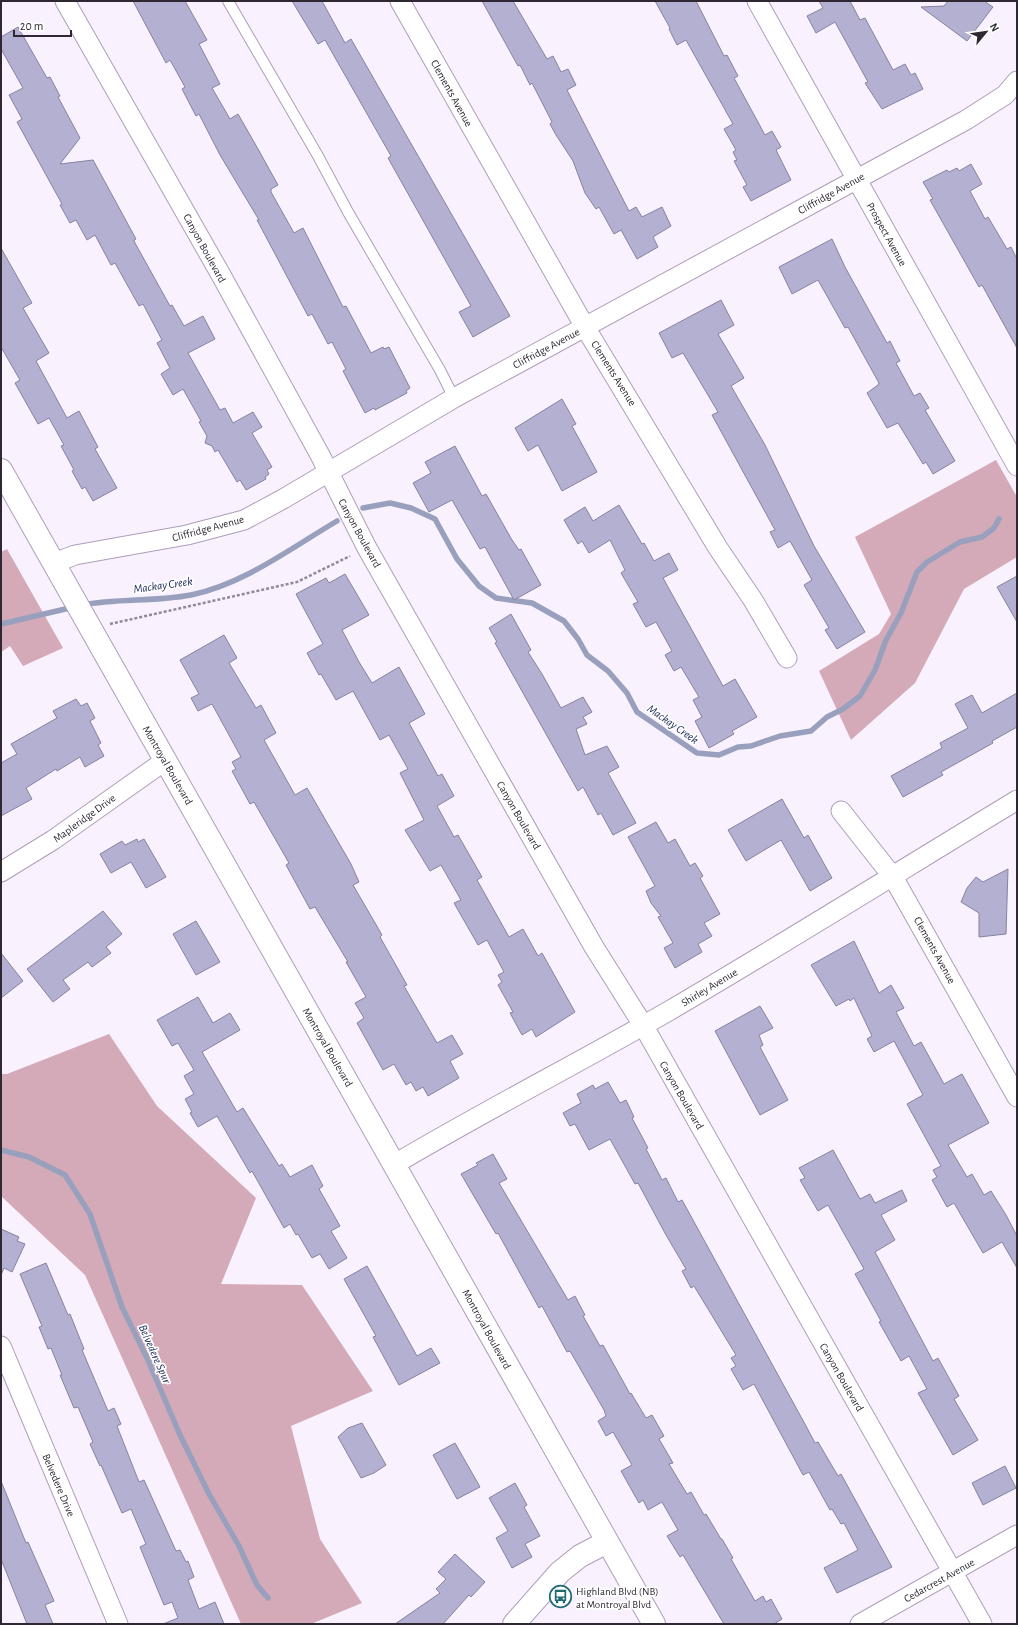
<svg xmlns="http://www.w3.org/2000/svg" width="1018" height="1625" font-family="'Alegreya Sans',sans-serif">
  <style>
    .forest { fill: #d4aab8 }
    .lines { fill: none; stroke-linecap: round; stroke-linejoin: round }
    .stream { stroke: #99a0bd; stroke-width: 5.5 }
    .building { fill: #b4b0d1; stroke: #8682a1 }
    .service-casing { stroke: #af9dba; stroke-width: 12 }
    .minor-casing { stroke: #af9dba; stroke-width: 21 }
    .tertiary-casing { stroke: #af9dba; stroke-width: 24 }
    .path { stroke: #918a96; stroke-width: 2.5; stroke-dasharray: 3 2; stroke-linecap: butt }
    .service { stroke: #fff; stroke-width: 10 }
    .minor { stroke: #fff; stroke-width: 19 }
    .tertiary { stroke: #fff; stroke-width: 22 }
    .labels { text-anchor: middle; stroke-width: 3.5; stroke-linejoin: round; paint-order: stroke }
    .street-label { font-size: 11px; fill: #2f2833; stroke: #fff }
    .poi-label { font-size: 11px; fill: #2f2833; stroke: #fff; text-anchor: start }
    .water-label { font-size: 12px; font-style: italic; fill: #24315e; stroke: #fff }
  </style>
  <rect width="100%" height="100%" fill="#f9f1fe"/>
  <g class="forest">
    <polygon points="996,460 1017,497 1017,557 964,589 915,683 851,740 819,671 879,634 891,614 855,537"/>
    <polygon points="7,549 63,648 23,666 10,646 1,652 1,552"/>
    <polygon points="109,1034 157,1106 256,1198 221,1284 302,1285 373,1391 291,1426 320,1539 362,1603 311,1624 241,1624 85,1275 1,1196 1,1074 7,1074"/>
  </g>
  <g class="lines">
    <g class="stream">
      <polyline points="363,508 390,503 411,508 435,519 457,559 479,586 496,598 532,603 564,621 578,639 587,655 608,671 627,693 637,712 697,753 719,755 738,747 751,746 780,736 811,731 827,717 843,709 860,696 875,670 886,640 901,613 917,572 927,562 960,542 982,537 994,528 999,519"/>
      <path d="M82,605c36,-7 73,-3 109,-10 53,-11 100,-47 146,-74"/>
      <polyline points="1,624 74,607"/>
      <polyline points="1,1150 29,1157 65,1175 90,1214 122,1307 147,1358 180,1435 209,1494 239,1546 257,1585 268,1598"/>
    </g>
  </g>
  <g class="building">
    <polygon points="133,1 185,1 207,40 199,44 220,84 212,88 230,119 238,114 258,149 278,185 271,189 271,192 294,233 303,228 343,307 346,306 371,353 383,347 384,349 389,347 410,388 406,391 407,393 375,410 374,408 365,413 343,371 346,369 332,342 328,344 312,314 308,316 257,220 259,220 220,155 199,114 196,116 182,89 185,87 170,60 166,63"/>
    <polygon points="292,1 322,1 345,43 351,39 510,316 473,337 459,312 471,306 388,158 391,156 325,40 318,44"/>
    <polygon points="482,1 513,1 547,59 553,56 561,72 568,69 576,85 567,90 629,211 636,207 642,217 662,207 671,226 653,237 658,247 637,259 621,230 614,234 599,207 596,209 585,193 573,161 556,135 550,124 552,122 532,83 530,85 520,65 518,66"/>
    <polygon points="655,1 696,1 724,56 727,55 738,76 734,78 765,135 772,131 781,147 776,150 791,180 751,201 743,187 747,185 734,161 737,160 733,152 736,150 724,129 733,124 686,40 677,45 669,29 670,28"/>
    <polygon points="819,1 850,1 860,20 865,18 893,70 905,64 911,75 915,73 923,89 882,109 865,83 868,82 835,22 816,33 807,16 823,8"/>
    <polygon points="948,1 984,1 993,7 967,41 921,7 944,6"/>
    <polygon points="18,27 47,78 50,77 60,96 58,97 80,138 60,164 93,160 136,239 134,240 135,243 170,306 172,305 184,326 203,316 215,339 188,353 220,410 225,408 233,423 253,412 262,427 252,433 272,467 267,470 269,474 265,477 266,479 246,490 240,480 237,482 218,450 215,452 212,446 205,443 207,436 199,422 201,421 183,389 173,395 161,374 170,368 157,343 162,340 143,304 139,306 115,263 111,265 95,235 87,240 76,220 70,223 60,205 62,204 17,122 22,119 9,95 23,88 1,49 1,37"/>
    <polygon points="971,164 982,184 970,191 985,219 988,217 1007,249 1011,247 1017,259 1017,348 982,285 979,287 930,200 933,199 923,182 947,170 949,172 957,168 959,171"/>
    <polygon points="832,239 845,267 887,343 890,341 900,361 896,363 914,396 920,393 929,408 925,410 955,461 933,474 926,462 923,464 898,423 887,428 867,393 878,385 879,383 848,327 845,328 818,280 792,294 779,267"/>
    <polygon points="1,248 32,303 23,308 49,353 36,361 67,418 79,411 98,447 95,449 117,488 93,501 85,487 82,489 72,471 74,470 61,446 64,445 49,418 38,424 15,383 20,380 1,347"/>
    <polygon points="721,300 734,325 718,334 744,378 731,386 765,445 814,546 865,632 837,649 825,630 829,628 804,585 812,580 790,541 778,548 770,532 775,530 712,415 718,412 683,353 672,358 659,333"/>
    <polygon points="562,399 576,424 572,426 597,472 562,491 538,445 528,451 515,428"/>
    <polygon points="455,446 482,496 486,494 512,540 519,550 521,549 541,585 514,600 485,547 480,549 452,500 429,512 413,483 431,473 425,462"/>
    <polygon points="619,505 642,544 644,543 654,561 669,553 678,570 663,578 723,686 735,679 757,717 732,731 734,734 709,748 695,721 702,717 693,700 699,697 681,667 674,671 665,655 672,651 656,622 646,627 633,604 638,602 621,573 625,570 610,540 589,553 582,541 578,544 564,520 585,507 593,521"/>
    <polygon points="345,574 369,615 342,630 359,662 372,683 399,667 425,714 409,723 438,776 442,774 454,796 437,806 454,837 458,835 482,877 477,880 509,937 523,929 538,956 542,953 575,1012 536,1037 532,1029 522,1035 510,1013 513,1012 498,985 502,982 498,975 504,972 487,940 478,945 454,903 461,900 441,865 430,871 405,830 424,820 400,773 408,769 389,735 380,740 353,691 336,700 321,674 319,675 307,653 323,644 296,594 326,578 329,583"/>
    <polygon points="1017,576 1017,622 997,587"/>
    <polygon points="511,614 531,650 528,652 542,674 561,708 583,697 592,712 583,717 587,724 576,729 585,755 607,746 619,767 608,773 636,823 613,835 601,813 598,815 583,787 578,791 495,643 497,642 489,628"/>
    <polygon points="224,635 237,658 229,663 256,708 261,705 276,733 264,740 277,763 295,795 307,788 351,864 359,882 353,885 382,935 380,937 407,985 404,986 437,1043 452,1035 463,1054 450,1061 459,1078 428,1096 423,1087 416,1091 411,1082 406,1085 394,1064 383,1070 357,1023 364,1018 355,1003 366,997 346,962 348,962 315,907 310,909 286,865 289,863 254,802 250,804 232,771 236,769 232,762 241,757 212,704 198,711 191,698 199,694 180,660"/>
    <polygon points="1017,693 1017,727 992,741 993,743 941,772 943,775 903,797 891,776 942,748 940,743 968,728 955,704 972,695 982,713"/>
    <polygon points="76,699 81,706 87,703 95,718 90,721 101,743 98,745 104,756 85,767 80,757 57,771 56,769 26,788 32,799 1,816 1,763 17,754 11,744 57,718 53,711"/>
    <polygon points="782,799 804,838 808,835 832,878 810,891 781,840 746,861 728,830"/>
    <polygon points="656,822 668,843 675,839 690,866 695,863 703,876 700,878 720,914 704,923 712,936 698,944 702,952 675,968 664,948 673,943 658,917 661,916 651,903 646,891 655,886 628,837"/>
    <polygon points="137,839 138,842 144,839 166,877 146,888 131,862 111,873 100,854 122,841 125,845"/>
    <polygon points="1008,869 1006,934 979,937 979,913 961,902 967,888 976,877 983,882"/>
    <polygon points="103,911 122,934 106,947 111,953 92,967 88,962 63,980 70,989 53,1002 27,969"/>
    <polygon points="196,921 220,962 196,975 173,934"/>
    <polygon points="854,941 879,993 891,985 904,1008 896,1012 914,1046 921,1042 944,1084 962,1074 989,1123 948,1145 967,1177 972,1174 984,1195 991,1191 1006,1215 1017,1236 1017,1268 1002,1242 983,1253 954,1203 947,1207 932,1180 937,1177 933,1170 941,1166 907,1104 923,1095 894,1041 874,1052 867,1039 872,1036 854,998 850,1001 849,999 836,1006 811,965"/>
    <polygon points="1,953 23,981 1,998"/>
    <polygon points="198,997 213,1023 230,1013 240,1030 202,1052 237,1112 243,1108 279,1166 282,1164 290,1177 312,1165 323,1186 319,1189 340,1226 331,1231 347,1258 329,1269 320,1254 312,1258 298,1234 296,1235 290,1224 284,1228 252,1171 250,1173 217,1116 198,1127 190,1113 192,1112 185,1099 194,1094 184,1076 194,1070 178,1043 172,1046 157,1020"/>
    <polygon points="760,1006 773,1028 759,1035 763,1045 760,1047 788,1100 760,1115 715,1031"/>
    <polygon points="608,1082 620,1103 626,1100 634,1117 632,1118 648,1148 646,1149 662,1180 666,1178 678,1202 682,1200 806,1426 815,1443 818,1442 838,1476 841,1474 892,1567 837,1593 824,1568 858,1550 844,1523 841,1524 832,1509 830,1510 809,1472 803,1475 754,1384 743,1390 731,1369 736,1366 731,1358 736,1355 694,1286 691,1288 682,1271 686,1269 666,1235 638,1183 635,1184 610,1139 589,1150 575,1124 570,1126 563,1113 581,1103 577,1094 593,1085 595,1089"/>
    <polygon points="833,1150 860,1199 870,1194 875,1203 902,1190 907,1201 881,1215 895,1240 875,1252 933,1361 938,1358 959,1396 954,1399 978,1440 953,1455 918,1393 927,1389 909,1356 901,1361 879,1322 881,1321 855,1274 864,1269 828,1205 818,1211 800,1180 805,1178 799,1168"/>
    <polygon points="493,1154 507,1179 499,1183 568,1300 575,1296 585,1315 583,1316 600,1346 603,1345 630,1394 631,1393 646,1418 652,1415 664,1436 659,1439 673,1463 669,1464 687,1494 691,1492 704,1515 706,1514 721,1539 722,1539 733,1558 731,1559 755,1601 763,1596 766,1602 771,1599 782,1619 774,1624 724,1624 683,1555 680,1557 667,1536 678,1530 662,1502 648,1510 643,1500 639,1503 621,1471 632,1465 613,1432 606,1436 598,1421 606,1416 604,1410 570,1351 567,1352 542,1306 539,1308 498,1233 496,1234 461,1174 478,1165 476,1163"/>
    <polygon points="1,1229 19,1237 17,1241 25,1244 12,1272 4,1268 1,1275"/>
    <polygon points="46,1263 68,1315 70,1314 84,1349 82,1350 108,1411 114,1408 121,1424 117,1426 139,1482 144,1480 176,1551 180,1550 186,1562 188,1561 194,1577 188,1580 199,1609 215,1602 224,1624 163,1624 178,1618 172,1602 164,1605 140,1547 146,1544 131,1509 122,1513 101,1465 100,1466 90,1444 93,1442 78,1407 74,1408 60,1375 62,1375 51,1348 48,1349 39,1327 42,1326 20,1274"/>
    <polygon points="367,1266 417,1356 431,1348 440,1363 399,1385 373,1337 376,1336 344,1279"/>
    <polygon points="362,1423 386,1465 374,1473 361,1478 338,1437 348,1428"/>
    <polygon points="455,1443 480,1487 457,1499 433,1455"/>
    <polygon points="1005,1466 1016,1488 983,1505 972,1483"/>
    <polygon points="1,1481 26,1543 28,1542 54,1601 45,1605 53,1624 27,1624 1,1559"/>
    <polygon points="515,1483 527,1505 524,1507 540,1536 525,1544 532,1557 512,1568 496,1538 508,1531 489,1498"/>
    <polygon points="455,1554 485,1582 471,1597 469,1595 443,1624 395,1624 440,1593 436,1589 446,1579 438,1572"/>
  </g>
  <g class="lines">
    <defs>
      <polyline id="service" points="228,1 318,156 348,212 440,370 454,398"/>
      <g id="minor">
        <polyline points="65,1 221,275 320,455 367,548 594,947 643,1025 982,1624"/>
        <polyline points="400,1 585,327 718,548 753,600 787,658"/>
        <polyline points="757,1 1017,466"/>
        <polyline points="54,563 75,555 187,535 244,520 283,499 454,398 966,120 1005,95 1017,81"/>
        <polyline points="841,811 893,877 1017,1097"/>
        <polyline points="1,872 53,840 166,760"/>
        <path d="M395,1164c89,-53 182,-100 272,-152 118,-69 233,-141 350,-212"/>
        <polyline points="1,1346 118,1624"/>
        <polyline points="860,1624 1017,1535"/>
      </g>
      <g id="tertiary">
        <polyline points="1,470 654,1624"/>
        <polyline points="514,1624 560,1572 580,1556 607,1542"/>
      </g>
    </defs>
    <use href="#service" class="service-casing"/>
    <use href="#minor" class="minor-casing"/>
    <use href="#tertiary" class="tertiary-casing"/>
    <polyline class="path" points="110,624 297,582 350,556"/>
    <use href="#service" class="service"/>
    <use href="#minor" class="minor"/>
    <use href="#tertiary" class="tertiary"/>
  </g>
  <defs>
    <symbol id="bus-ring" viewBox="-11 -11 22 22"><circle r="9.5" fill="#fff" stroke="#1f6b71" stroke-width="1.5"/><path d="M-5-6H5V4H4V6H2V4H-2V6H-4V4H-5ZM-3.5-4V0h7V-4ZM-3.5 1.2v1.5H-2V1.2ZM2 1.2v1.5H3.5V1.2Z" fill="#1f6b71"/></symbol>
  </defs>
  <g fill-rule="evenodd">
    <use href="#bus-ring" x="548" y="1584" width="25" height="25"/>
  </g>
  <g class="labels">
    <g class="street-label">
      <text transform="translate(452 93) rotate(61)" y="4">Clements Avenue</text>
      <text transform="translate(831 193) rotate(-29)" y="4">Cliffridge Avenue</text>
      <text transform="translate(887 234) rotate(61)" y="4">Prospect Avenue</text>
      <text transform="translate(205 248) rotate(61)" y="4">Canyon Boulevard</text>
      <text transform="translate(546 348) rotate(-28)" y="4">Cliffridge Avenue</text>
      <text transform="translate(614 373) rotate(58)" y="4">Clements Avenue</text>
      <text transform="translate(208 528) rotate(-15)" y="4">Cliffridge Avenue</text>
      <text transform="translate(360 533) rotate(61)" y="4">Canyon Boulevard</text>
      <text transform="translate(168 765) rotate(60)" y="4">Montroyal Boulevard</text>
      <text transform="translate(519 815) rotate(60)" y="4">Canyon Boulevard</text>
      <text transform="translate(84 818) rotate(-36)" y="4">Mapleridge Drive</text>
      <text transform="translate(935 950) rotate(61)" y="4">Clements Avenue</text>
      <text transform="translate(709 987) rotate(-31)" y="4">Shirley Avenue</text>
      <text transform="translate(328 1047) rotate(60)" y="4">Montroyal Boulevard</text>
      <text transform="translate(682 1095) rotate(60)" y="4">Canyon Boulevard</text>
      <text transform="translate(487 1329) rotate(61)" y="4">Montroyal Boulevard</text>
      <text transform="translate(842 1377) rotate(60)" y="4">Canyon Boulevard</text>
      <text transform="translate(59 1485) rotate(67)" y="4">Belvedere Drive</text>
      <text transform="translate(939 1580) rotate(-29)" y="4">Cedarcrest Avenue</text>
    </g>
    <g class="poi-label">
      <text x="576" y="1595">Highland Blvd (NB)<tspan x="576" dy="13">at Montroyal Blvd</tspan></text>
    </g>
    <g class="water-label">
      <text transform="translate(163 585) rotate(-8)" y="4">Mackay Creek</text>
      <text transform="translate(673 724) rotate(35)" y="4">Mackay Creek</text>
      <text transform="translate(155 1354) rotate(66)" y="4">Belvedere Spur</text>
    </g>
  </g>
  <rect width="1018" height="1625" fill="none" stroke="#2f2833" stroke-width="4"/>
  <g transform="translate(986 32) rotate(61)" stroke="#ffffff" stroke-width="3" paint-order="stroke">
  <path d="M0-3L7 15L0 10L-7 15Z" fill="#2f2833"/>
  <text y="-6" font-size="11" font-weight="bold" text-anchor="middle" fill="#2f2833">N</text>
  </g>
  <path d="M14 30v6h57v-6" fill="none" stroke="#2f2833" stroke-width="2"/>
  <text x="20" y="30" font-size="12" fill="#2f2833" stroke="#ffffff" stroke-width="3" paint-order="stroke">20 m</text>
</svg>
